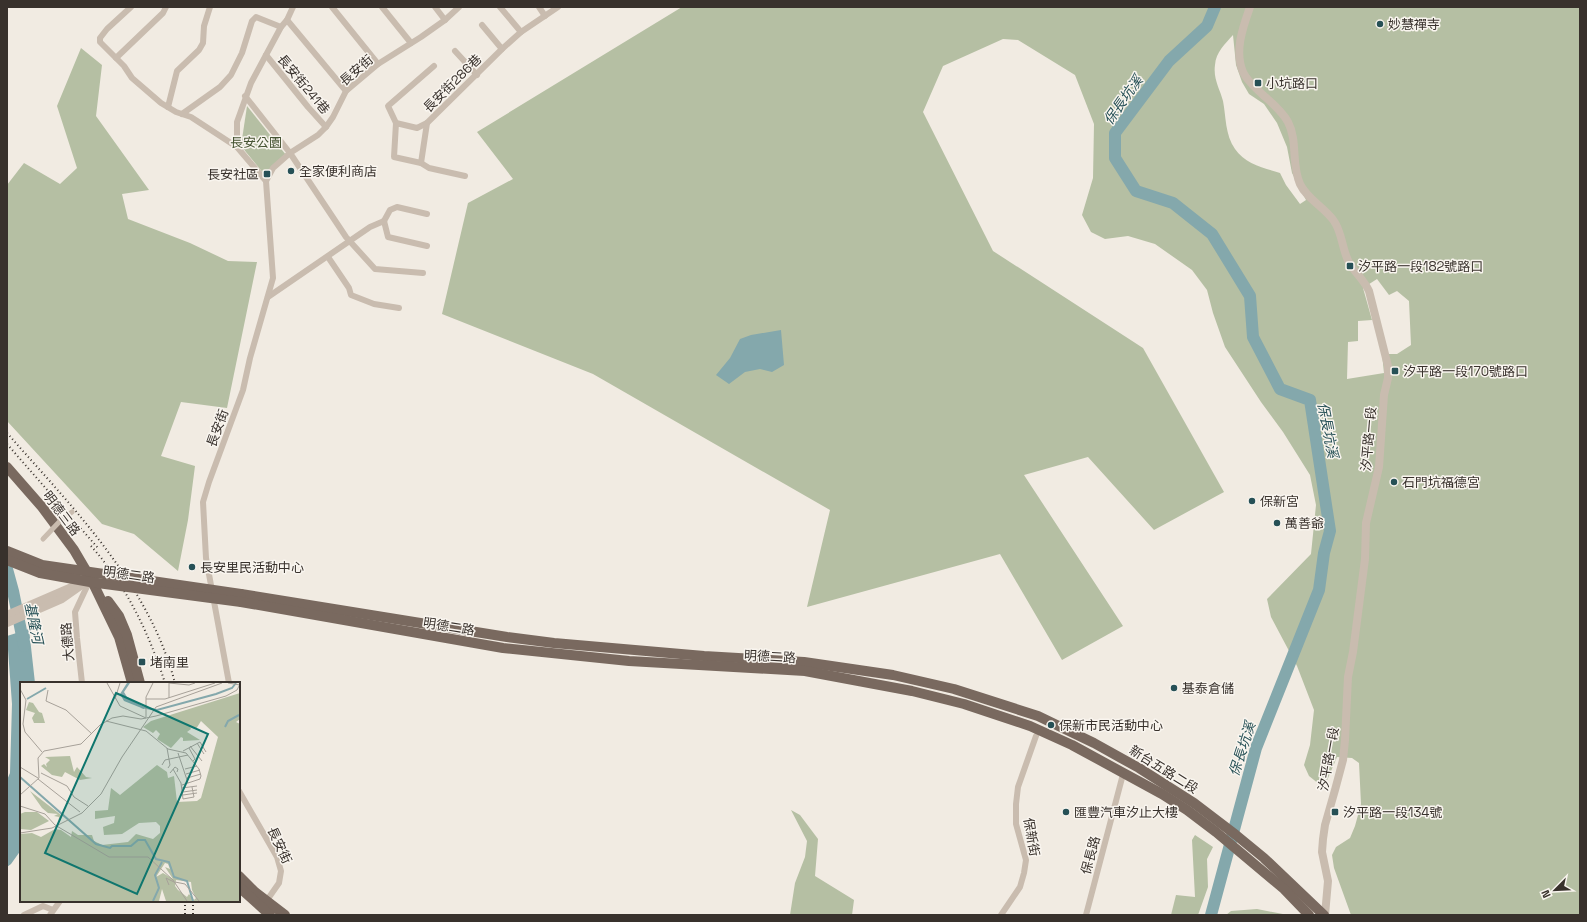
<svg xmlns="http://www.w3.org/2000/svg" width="1587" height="922" font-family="'Space Grotesk','Noto Sans TC',sans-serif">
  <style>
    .green { fill: #b5bfa3; fill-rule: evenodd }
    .water { fill: #84a8ac }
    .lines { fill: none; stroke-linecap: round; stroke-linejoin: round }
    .river { stroke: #84a8ac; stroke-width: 12 }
    .minor { stroke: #c9bcaf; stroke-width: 6 }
    .tertiary { stroke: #c9bcaf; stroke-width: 8 }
    .primary { stroke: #79695f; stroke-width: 10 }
    .rail { stroke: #38312c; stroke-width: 2; stroke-dasharray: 1 3; stroke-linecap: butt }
    .pedestrian-bridge { stroke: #c9bcaf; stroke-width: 5 }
    .primary-bridge { stroke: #79695f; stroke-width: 10 }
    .poi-dot { fill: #265056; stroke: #f9f5ef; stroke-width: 1.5 }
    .labels { text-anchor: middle; stroke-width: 3; stroke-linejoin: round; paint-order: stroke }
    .poi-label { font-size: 13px; fill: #38312c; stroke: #f9f5ef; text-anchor: start }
    .street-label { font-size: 13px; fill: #38312c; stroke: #f9f5ef }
    .park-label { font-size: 13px; fill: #465433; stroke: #f9f5ef }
    .water-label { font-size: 14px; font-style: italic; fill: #265056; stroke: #f9f5ef }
    .inset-river { fill: none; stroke: #84a8ac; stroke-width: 2 }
    .inset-road { fill: none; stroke: #a7a199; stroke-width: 1 }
    .view { fill: #0f766e; fill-opacity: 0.15; stroke: #0f766e; stroke-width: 2 }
    .inset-edge { fill: none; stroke: #38312c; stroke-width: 2 }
  </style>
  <rect width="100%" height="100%" fill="#f1ebe2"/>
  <g class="green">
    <path d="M682,7h898v908h-229l-17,-47 -2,-13 4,-8 14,-9 5,-12 6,-22 -2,-41 -7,-5 -15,-1 -11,26 -7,1 -10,-8 -5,-11 6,-20 4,-35 -17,-44 -26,-49 -4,-18 44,-45 5,-49 -6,-30 -27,-43 -22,-30 -36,-55 -12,-34 -6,-23 -15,-20 -37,-26 -27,-8 -23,3 -14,-7 -9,-17 11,-37 1,-54 -19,-49 -57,-35 -15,-1 -60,27 -20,46 70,139 150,97 81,144 -70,38 -66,-73 -64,18 99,151 -61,34 -62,-106 -193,53 23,-97 -237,-136 -151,-60 26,-111 45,-24 -36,-47zM1233,35l3,30 6,17 7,12 15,10 13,19 10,24 5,26 14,27 -6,4 -14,-19 -6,-12c-16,-5 -35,-9 -45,-24 -10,-14 -9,-33 -12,-48 -3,-12 -10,-22 -8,-36 1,-13 10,-21 18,-30zM1377,279l12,16 8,-4 12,10 2,44 -14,9h-15l2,19 -37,6 1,-37 10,-1v-20l14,-1 -9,-32z"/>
    <polygon points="81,48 102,65 96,116 149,190 122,194 128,219 190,243 228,261 257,262 227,408 181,402 161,456 195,466 188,520 178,571 134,534 102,524 7,421 7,185 24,163 60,184 77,168 57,106"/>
    <polygon points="247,106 286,155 264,174 241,146"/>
    <polygon points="791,810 800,815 818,839 815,876 854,900 852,915 790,915 795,883 805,857 807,841"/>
    <polygon points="1195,835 1213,847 1207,859 1208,887 1198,915 1171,915 1176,895 1195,897 1192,840"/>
    <polygon points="1257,909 1288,915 1226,915 1231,911"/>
  </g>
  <g class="water">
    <polygon points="781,330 784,365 772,372 760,369 745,372 729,384 716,375 730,358 740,339 751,335"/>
    <polygon points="29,629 35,683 21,683 21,850 11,864 7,867 7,780 10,773 12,704 7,636"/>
  </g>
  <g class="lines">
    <g class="river">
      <polyline points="7,569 13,591 24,646"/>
      <polyline points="1211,915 1256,748 1319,590 1324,553 1330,531 1310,400 1280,389 1253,337 1250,296 1212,234 1173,203 1136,191 1115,158 1115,133 1169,61 1207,26 1215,7"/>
    </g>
    <g class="minor">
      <polyline points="131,7 107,29 100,38 100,42 124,66 132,78 161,103 176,112 191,117 237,147"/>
      <polyline points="332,7 378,64"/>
      <polyline points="382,7 411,43"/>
      <polyline points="435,7 445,20"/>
      <polyline points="500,7 521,32"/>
      <polyline points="539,7 545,16"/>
      <polyline points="287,20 346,91"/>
      <polyline points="482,25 502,49"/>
      <polyline points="455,51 477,75"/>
      <polyline points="266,55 308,107 326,127"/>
      <polyline points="116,58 163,13 166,7"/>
      <polyline points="245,96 290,153 346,237 375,269 423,273"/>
      <polyline points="168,107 177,71 199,50 203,43 204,26 210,7"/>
      <polyline points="182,114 220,87 231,75 242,53 252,21 256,17 281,27"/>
      <polyline points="396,123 388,106 434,66"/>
      <polyline points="427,123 417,128 396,123 394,157 421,163 429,168 465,176"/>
      <polyline points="421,163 427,123 502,49 521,32 558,7"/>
      <polyline points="266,181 273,168 290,153 318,135 326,127 333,117 346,91 378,64 421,37 445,20 459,7"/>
      <polyline points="384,221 388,237 427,246"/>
      <polyline points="384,221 390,210 397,207 427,214"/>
      <polyline points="328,257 349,288 351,295 374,304 399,308"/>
      <polyline points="268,297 370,227 384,221"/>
      <polyline points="82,683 77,638 75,612 90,580"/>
      <polyline points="229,683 206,558 203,502 209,482 243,390 250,358 273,278 266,181 237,147 237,122 251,83 281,27 287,20 293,7"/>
      <polyline points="239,791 277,857 281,871 279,883 265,903"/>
      <polyline points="24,915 43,906 53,910"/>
      <polyline points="50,915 60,901"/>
      <polyline points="1001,915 1020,887 1024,873 1026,860 1016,824 1016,804 1018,787 1036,736"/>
      <polyline points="1086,915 1122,778"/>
    </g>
    <g class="tertiary">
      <path d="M1250,7c-7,20 -16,44 -7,65 4,9 13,16 20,23 9,8 19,16 25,27 10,19 3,42 12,62 7,15 24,23 34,37 9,13 8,31 16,43 6,10 14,16 19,27l19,75v12l-4,17 -5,72 -13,56 -1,36 -12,93 -5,25 -3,63 -2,20 -8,30 -10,35 -2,14 -1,13 6,29 -3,34"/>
      <polyline points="7,615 74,586"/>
      <polyline points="7,623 62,599 89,580"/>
    </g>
    <g class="primary">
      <polyline points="7,467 42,507 74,550 91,579 119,637 132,683"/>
      <polyline points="241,594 507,637 554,643 704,656 804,662 893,675 954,689 1038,716 1094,743 1139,768 1194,803 1236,835 1264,858 1324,915"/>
      <polyline points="108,601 119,616 127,635 140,683"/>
      <polyline points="241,602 503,648 629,661 805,671 912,691 964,704 1030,726 1072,745 1162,794 1187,810 1216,832 1284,889 1309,915"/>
      <polyline points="239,876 255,892 285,915"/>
      <polyline points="239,887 270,915"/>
    </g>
    <g class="rail">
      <path d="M7,433c66,75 142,151 168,250"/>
      <polyline points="7,444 98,548"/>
      <path d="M91,546c35,39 58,87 74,137"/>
      <polyline points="185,901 185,915"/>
      <polyline points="193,901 193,915"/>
    </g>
    <polyline class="pedestrian-bridge" points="43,539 61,520 72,512"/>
    <g class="primary-bridge">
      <polyline points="7,551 42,565 241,594"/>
      <polyline points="7,560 40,573 90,582 241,602"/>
    </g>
  </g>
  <g class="poi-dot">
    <circle cx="1380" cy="24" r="4"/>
    <rect x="1254" y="79" width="8" height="8" rx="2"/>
    <circle cx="291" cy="171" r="4"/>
    <rect x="263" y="170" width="8" height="8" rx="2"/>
    <rect x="1346" y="262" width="8" height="8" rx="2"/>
    <rect x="1391" y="367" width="8" height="8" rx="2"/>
    <circle cx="1394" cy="482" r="4"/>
    <circle cx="1252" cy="501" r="4"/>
    <circle cx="1277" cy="523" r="4"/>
    <circle cx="192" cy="567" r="4"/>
    <rect x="138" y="658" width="8" height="8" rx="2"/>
    <circle cx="1174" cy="688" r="4"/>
    <circle cx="1051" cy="725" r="4"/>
    <circle cx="1066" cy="812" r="4"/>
    <rect x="1331" y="808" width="8" height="8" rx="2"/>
  </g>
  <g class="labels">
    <g class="poi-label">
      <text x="1388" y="29">妙慧禪寺</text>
      <text x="1266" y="88">小坑路口</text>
      <text x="299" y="176">全家便利商店</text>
      <text x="259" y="179" text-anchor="end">長安社區</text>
      <text x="1358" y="271">汐平路一段182號路口</text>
      <text x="1403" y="376">汐平路一段170號路口</text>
      <text x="1402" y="487">石門坑福德宮</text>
      <text x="1260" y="506">保新宮</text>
      <text x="1285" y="528">萬善爺</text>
      <text x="200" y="572">長安里民活動中心</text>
      <text x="150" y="667">堵南里</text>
      <text x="1182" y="693">基泰倉儲</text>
      <text x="1059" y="730">保新市民活動中心</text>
      <text x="1074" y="817">匯豐汽車汐止大樓</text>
      <text x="1343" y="817">汐平路一段134號</text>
    </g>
    <g class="street-label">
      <text transform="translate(356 70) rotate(-41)" y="5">長安街</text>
      <text transform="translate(452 83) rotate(-45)" y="5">長安街286巷</text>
      <text transform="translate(304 84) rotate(50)" y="5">長安街241巷</text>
      <text transform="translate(217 428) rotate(-70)" y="5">長安街</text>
      <text transform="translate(1368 439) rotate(-85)" y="5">汐平路一段</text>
      <text transform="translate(62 513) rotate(53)" y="5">明德三路</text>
      <text transform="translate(129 574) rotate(8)" y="5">明德二路</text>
      <text transform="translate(449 626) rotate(9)" y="5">明德二路</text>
      <text transform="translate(67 642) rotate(-95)" y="5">大德路</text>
      <text transform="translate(770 656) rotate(3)" y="5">明德二路</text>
      <text transform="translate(1328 759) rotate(-80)" y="5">汐平路一段</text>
      <text transform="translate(1164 769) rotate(32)" y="5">新台五路二段</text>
      <text transform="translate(1032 837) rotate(80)" y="5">保新街</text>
      <text transform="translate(280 845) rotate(65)" y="5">長安街</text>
      <text transform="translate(1090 855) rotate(-75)" y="5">保長路</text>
    </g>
    <g class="park-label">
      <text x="256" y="147">長安公園</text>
    </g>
    <g class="water-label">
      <text transform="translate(1123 100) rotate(-55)" y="5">保長坑溪</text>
      <text transform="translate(1328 430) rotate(79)" y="5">保長坑溪</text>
      <text transform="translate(34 623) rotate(78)" y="5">基隆河</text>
      <text transform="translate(1242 749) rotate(-72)" y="5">保長坑溪</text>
    </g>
  </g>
  <g transform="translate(20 682)">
    <rect width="220" height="220" fill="#f1ebe2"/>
    <path d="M220,11v26l-4,3 4,2v177h-74l-4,-12 -3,12h-139v-67l12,-1 9,4 14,-8 6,1 10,7 1,-6 6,4h14l2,6 8,4 26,-3 8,-8 17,5 7,-6v-7l-4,-4 -17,1 -17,11 -18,1 -1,-8 11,-4 1,-7 -20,3v-8l13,-1 3,-22 9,7 37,-30 10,7 1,6 6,-2 3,26 20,-1 4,-3 17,-61 -17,-16 -5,8 -6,-2 1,2 -4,3 13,8 -17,1v-3l-2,-1 -10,11 -14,-9 3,-5 -4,-4 -3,3 -10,-6 8,-6zM145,181l3,1 2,5 -5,-2 8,12 -10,-6 -7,4zM156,198l15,2 1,8 4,8 -2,2 -5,-6 -2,3 -9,-7 -3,-4zM9,20l4,1 6,9 3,1 3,10h-11l-2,-5 3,-5 -9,-3zM50,74l4,16 3,-5 9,10 6,1 -12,2 -15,-8 -3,5 -10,-2 -11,-9 3,-2 3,3 -1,-3 4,-4 -5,-3zM10,109l31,24 -3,8 1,-6 -5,-1 4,-2 -10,-1 -6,-5zM5,130h12l12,9 -18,9 -11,-1v-15z" fill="#b5bfa3" fill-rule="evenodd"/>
    <path d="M107,1h3l-6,9 3,5 17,10v2l-20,-8 -4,-7z" fill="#84a8ac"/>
    <path class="inset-river" d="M7,17l19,-11M121,25l16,3 59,-16 16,-6 4,-5M205,45l3,-6 11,-6M0,95l76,67 14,4 2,-2h19l7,-6h7l11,19 13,3 5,15 13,4 6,20M133,219l6,-13 -4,-13 7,-13"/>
    <path class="inset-road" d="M87,1l13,23 26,12M149,1l20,2 6,-2M149,1v15M208,1l12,2M0,7l6,11 -3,24 2,8 17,20M28,8l-2,11 20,9 26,24M95,17l5,-16M126,17h19l50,-16M126,35v-20l7,-14M86,39l40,10 22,18 18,4 13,16 2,7 -1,3 -18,6M177,61l7,11M170,64l12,15M147,66l3,17 -2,3M169,66l6,11 -2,2M163,69l17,-9 6,10M158,71l10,30M142,83l3,-5 23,-5M0,85l18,11M153,87l8,14 2,16 11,-2 -2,-10M165,87l12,-3M21,91l26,13 7,11 14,9M150,91l5,-6 3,2 -1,3M166,92l14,-4M167,96l14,-4M18,97l42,33M162,106l15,-2M163,110l14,-2M0,113l19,-17 -1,-20 6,-7 37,-7 19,-19 12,-7 11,-2 18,3 15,-3 70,-20 11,-6 3,-6M163,113l14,-2M0,124l25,8 10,11 54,32h39l25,23 14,21M0,151l32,-5 30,-15 19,-19 21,-37 34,-50 66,-24M155,200l10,2 14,17M149,203l-3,-7 8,4"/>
    <path class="view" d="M96,11l92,41 -71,160 -92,-41z"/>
    <rect width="220" height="220" class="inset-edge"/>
  </g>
  <rect width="1587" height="922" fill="none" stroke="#38312c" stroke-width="16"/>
  <g transform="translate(1555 890) rotate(246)" stroke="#f9f5ef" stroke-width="3" paint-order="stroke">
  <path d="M0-3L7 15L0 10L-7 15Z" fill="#38312c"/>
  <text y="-6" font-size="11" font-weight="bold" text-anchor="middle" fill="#38312c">N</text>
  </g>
</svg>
